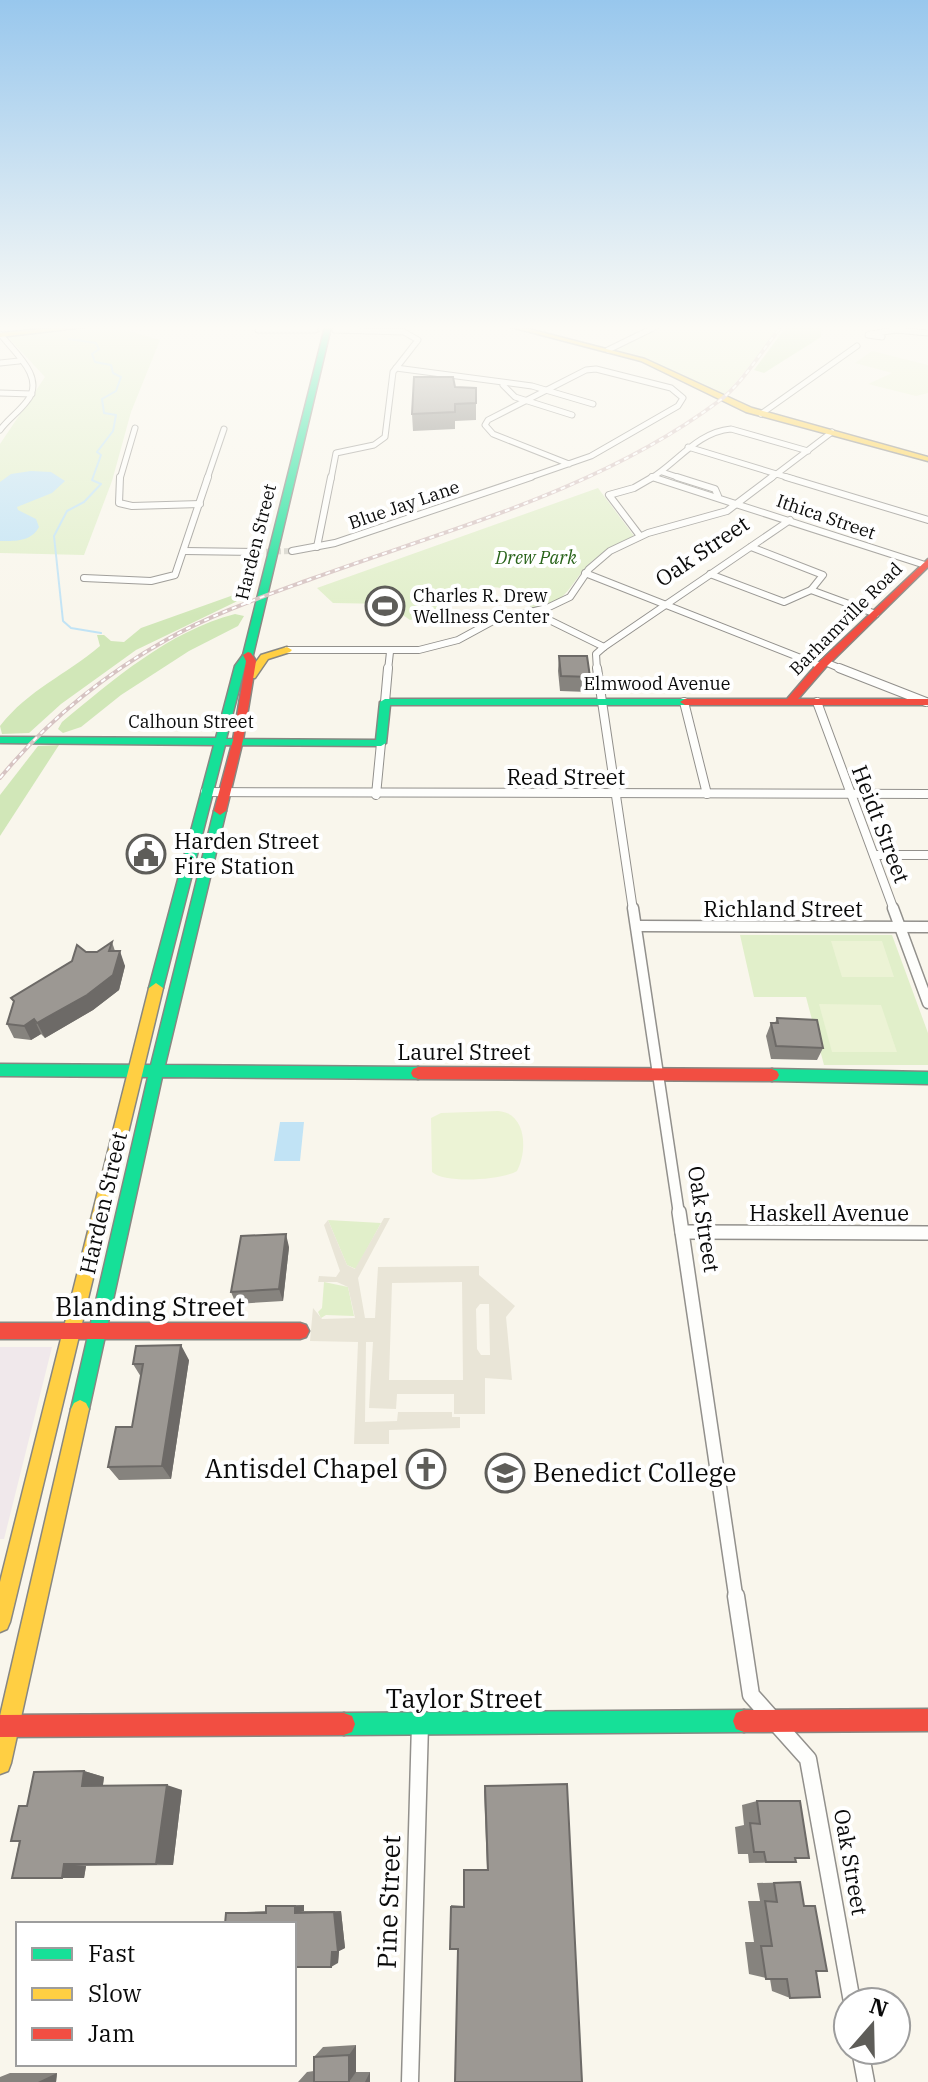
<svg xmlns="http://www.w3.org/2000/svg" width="928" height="2082" font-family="'IBM Plex Serif',serif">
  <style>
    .industrial { fill: #f0e8eb }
    .green { fill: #e1efca }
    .forest { fill: #d1e7b8 }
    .pitch { fill: #ecf3d5 }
    .plaza { fill: #e9e5d7; fill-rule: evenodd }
    .water { fill: #c1e3f5 }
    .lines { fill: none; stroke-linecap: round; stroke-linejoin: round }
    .stream { stroke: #c1e3f5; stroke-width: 2 }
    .street-tunnel-far1 { stroke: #d5d3ca; stroke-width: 5; stroke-dasharray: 5 3; stroke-linecap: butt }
    .street-tunnel { stroke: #d5d3ca; stroke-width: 6; stroke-dasharray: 6 3; stroke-linecap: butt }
    .street-far5-casing { stroke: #92908c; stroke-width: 7 }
    .street-far4-casing { stroke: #92908c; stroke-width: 8 }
    .street-far3-casing { stroke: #92908c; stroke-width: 10 }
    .street-far2-casing { stroke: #92908c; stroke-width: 13 }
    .street-far1-casing { stroke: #92908c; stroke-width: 16 }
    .street-casing { stroke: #92908c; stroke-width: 19 }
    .fast-casing { stroke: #888782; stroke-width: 3 }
    .slow-casing { stroke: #888782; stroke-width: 3 }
    .jam-casing { stroke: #888782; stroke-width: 3 }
    .street-far5 { stroke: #fefefc; stroke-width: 5 }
    .street-far4 { stroke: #fefefc; stroke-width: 6 }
    .street-far3 { stroke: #fefefc; stroke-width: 8 }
    .street-far2 { stroke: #fefefc; stroke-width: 10 }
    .street-far1 { stroke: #fefefc; stroke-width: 13 }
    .street { stroke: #fefefc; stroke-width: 16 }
    .fast { fill: #16e098; fill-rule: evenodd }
    .slow { fill: #ffcf43; fill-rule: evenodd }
    .jam { fill: #f24e42; fill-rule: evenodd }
    .rail-casing { stroke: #d6c3c2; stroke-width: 4 }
    .rail { stroke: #fff; stroke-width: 2; stroke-dasharray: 5; stroke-linecap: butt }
    .wall { fill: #86837e }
    .shaded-wall { fill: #6d6a67 }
    .building { fill: #9c9893; stroke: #6d6a67; stroke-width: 2 }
    .labels { text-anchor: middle; stroke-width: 8; stroke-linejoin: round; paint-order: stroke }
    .far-street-label { font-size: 18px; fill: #0a0a0a; stroke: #fff }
    .far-park-label { font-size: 18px; font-style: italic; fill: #286319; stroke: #fff }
    .far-poi-label { font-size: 18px; fill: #0a0a0a; stroke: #fff; text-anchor: start }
    .street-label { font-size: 22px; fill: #0a0a0a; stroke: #fff }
    .poi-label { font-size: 22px; fill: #0a0a0a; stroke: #fff; text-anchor: start }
    .near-street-label { font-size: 26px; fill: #0a0a0a; stroke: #fff }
    .near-poi-label { font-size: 26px; fill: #0a0a0a; stroke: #fff; text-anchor: end }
  </style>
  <rect width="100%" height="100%" fill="#f9f6ec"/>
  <polygon class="industrial" points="0,1347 52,1347 4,1539 0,1539"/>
  <g class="green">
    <polygon points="84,327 115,327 160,340 131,412 112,481 84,555 0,553 0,444 45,377 7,336"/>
    <path d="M598,488l36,48c-17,8 -35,17 -48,31 -20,23 -19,36 -53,41 -10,-5 -24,-18 -33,-20 -19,-6 -69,28 -90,32l-23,-16 -54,-1 -16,-15z"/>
    <polygon points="740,935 892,935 928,1033 928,1065 824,1065 806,997 754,997"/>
    <polygon points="328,1220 381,1223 356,1269 347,1265"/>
    <polygon points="324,1282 348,1287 354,1316 326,1315 321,1318 318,1312 322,1308"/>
  </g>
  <g class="forest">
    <polygon points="786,327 821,327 821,337 764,373 754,370"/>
    <path d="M256,579l-6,16 -114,55 -75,54 -32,29 -27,1 -2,-8c29,-37 66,-51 100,-80l-3,-11h7l7,6 13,1 17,-14 101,-36 -2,-8z"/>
    <path d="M235,614l9,2 -6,10 -49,25 -68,44 -40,32 -18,6 -5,-4 4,-7c51,-42 107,-91 173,-108z"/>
    <polygon points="59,745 0,836 0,795 38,746"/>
  </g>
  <g class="pitch">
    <polygon points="655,327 781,327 722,399 659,366 608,350"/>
    <polygon points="872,351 928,365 928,393 916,396 868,384 892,373 855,363"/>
    <polygon points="831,941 882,941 894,977 842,977"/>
    <polygon points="819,1004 881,1005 897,1052 832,1052"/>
    <path d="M498,1111c28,2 30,39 19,60 -15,9 -72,13 -85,1l-1,-54 10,-5z"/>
  </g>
  <path class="plaza" d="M384,1218h6l-32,60 7,40h10l3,-51 101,-1v9l36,31 -9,11 6,63 -27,-2v36h-31v-20h-57l-1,15 -27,-1 4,-66h-7l-1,80 32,-1 1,-9h54v5h8v11l-71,2v14h-35l4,-102 -48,-1 3,-33 9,11 33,-1 -7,-31 -11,-5h-19l1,-6 17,1 4,-6 -16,-46 4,-5 19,45 8,4zM462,1282l1,98h-74l3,-97zM480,1304h9l1,51h-9l-4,-6 -1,-40z"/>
  <g class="water">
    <path d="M31,471l20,1 14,9 -13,12 -35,14 1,3 18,9 3,8c-8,15 -24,14 -39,14v-59l11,-8z"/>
    <polygon points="280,1122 304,1122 300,1161 274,1161"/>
  </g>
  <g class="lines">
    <polyline class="stream" points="69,339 96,343 99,349 92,354 95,362 111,365 113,373 121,377 116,391 102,399 104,413 116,415 113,431 97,452 101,455 92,480 101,484 84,502 67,511 54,536 63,621 71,628 101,633"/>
    <polyline class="street-tunnel-far1" points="315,330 335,330"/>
    <polyline class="street-tunnel" points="257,552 292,551"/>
    <defs>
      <g id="street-far5">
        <polyline points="258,330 315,330"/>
        <polygon points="872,333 882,337 868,335"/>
        <polyline points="876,333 896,330 928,333"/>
        <polyline points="608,350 655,327"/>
        <polyline points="0,363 19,361"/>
        <polyline points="396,368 532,386 593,404"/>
        <polyline points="503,385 515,397 572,415"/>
        <polyline points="0,393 32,394"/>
        <polyline points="761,414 857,346"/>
        <path d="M0,430c8,-11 19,-18 27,-29 19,-23 -12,-48 -26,-66"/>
        <polyline points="688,447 793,479"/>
        <polyline points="662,472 683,479"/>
        <polyline points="652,477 658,479"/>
        <polyline points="120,479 135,428"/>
        <polyline points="207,479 224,429"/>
        <polyline points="331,479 336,453 374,445 385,437 393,372 418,340 404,332 335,330"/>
        <polyline points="525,479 591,456 678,406 683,398 671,388 596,369 586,370 488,420 485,425 493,434 569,464"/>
        <path d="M650,479c27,-16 47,-47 81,-50l77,22"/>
        <polyline points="770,479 832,432"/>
      </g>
      <g id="street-far4">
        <polyline points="120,477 119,503 132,506 200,504"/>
        <polyline points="652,477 925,565"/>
        <polyline points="677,477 715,489 718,496"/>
        <polyline points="786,477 928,520"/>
        <polyline points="640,536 609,495 634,488 653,477"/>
        <polyline points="317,547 331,477"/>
        <polyline points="184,551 257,552"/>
        <polyline points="292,551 335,543 531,477"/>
        <polyline points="585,573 821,666"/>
        <polyline points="710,574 784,602 811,590 823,575 751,547"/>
        <polyline points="84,578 151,581 175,575 208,477"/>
        <polyline points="811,590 876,614"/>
        <polyline points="531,611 604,647"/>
        <polyline points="287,650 419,650 458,640 493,621 547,608 570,597 589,569 610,551 648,533 727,511 772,477"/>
        <polyline points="825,662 844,670"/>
        <polyline points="388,670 390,652"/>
        <polyline points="597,670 596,654 604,647 790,520"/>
      </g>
      <g id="street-far3">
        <polyline points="597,668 633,910"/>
        <polyline points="839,668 926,702"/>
        <polyline points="385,702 388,668"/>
        <polyline points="684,702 707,794"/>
        <polyline points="817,702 894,910"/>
        <polyline points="205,792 928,794"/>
        <polyline points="376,795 381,743"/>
        <polyline points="874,855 928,855"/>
      </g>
      <g id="street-far2">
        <polyline points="633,908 679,1214"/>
        <polyline points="893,908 928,1003"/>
        <polyline points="639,926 928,927"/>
      </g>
      <g id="street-far1">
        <polyline points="679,1212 736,1598"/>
        <polyline points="682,1232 928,1233"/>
      </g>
      <g id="street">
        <polyline points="736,1596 751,1695 808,1759 852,2002"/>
        <polyline points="860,2050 866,2082"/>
        <polyline points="410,2082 420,1724"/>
      </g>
      <g id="fast">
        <polygon points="325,327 331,327 253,655 245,666 226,739 376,740 380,702 385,699 685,699 690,702 685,705 390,705 386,743 381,746 225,745 163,988 156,993 149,988 214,745 0,743 0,737 216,738 235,666 243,655"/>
        <polygon points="220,807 226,811 165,1065 418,1067 423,1069 425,1073 423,1077 418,1079 162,1077 89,1409 86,1415 80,1418 74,1415 71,1409 148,1077 0,1076 0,1064 151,1065 214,811"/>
        <polygon points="772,1069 928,1072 928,1084 772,1081 767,1079 765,1075 767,1071"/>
        <polygon points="744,1710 752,1713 755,1721 752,1729 744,1732 344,1735 336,1732 333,1724 336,1716 344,1713"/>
      </g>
      <g id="slow">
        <polygon points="64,327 85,327 0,337 0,333"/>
        <polygon points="511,327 521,327 645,359 752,408 928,457 928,461 746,412 641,361"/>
        <polygon points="287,647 292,650 290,652 268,659 255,678 247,678 246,676 261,655"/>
        <polygon points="156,983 163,988 10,1622 7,1629 0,1632 0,1582 149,988"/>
        <polygon points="80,1400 86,1403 89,1409 11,1763 8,1771 0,1774 0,1716 71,1409 74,1403"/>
      </g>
      <g id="jam">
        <polygon points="928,559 928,567 825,668 798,699 928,699 928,705 685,705 680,702 685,699 787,699 817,664"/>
        <polygon points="248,652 251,653 256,661 243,740 226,811 220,815 214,811 233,740 246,661 243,655"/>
        <polygon points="418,1067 772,1069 777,1071 779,1075 777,1079 772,1081 418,1079 413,1077 411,1073 413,1069"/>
        <polygon points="0,1323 300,1323 306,1325 309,1331 306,1337 300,1339 0,1339"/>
        <polygon points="928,1709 928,1731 744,1732 736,1729 733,1721 736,1713 744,1710"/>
        <polygon points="344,1713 352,1716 355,1724 352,1732 344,1735 0,1737 0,1715"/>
      </g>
    </defs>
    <use href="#street-far5" class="street-far5-casing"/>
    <use href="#street-far4" class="street-far4-casing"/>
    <use href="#street-far3" class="street-far3-casing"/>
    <use href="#street-far2" class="street-far2-casing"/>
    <use href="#street-far1" class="street-far1-casing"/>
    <use href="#street" class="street-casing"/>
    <use href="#fast" class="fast-casing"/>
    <use href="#slow" class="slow-casing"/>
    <use href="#jam" class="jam-casing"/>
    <use href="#street-far5" class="street-far5"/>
    <use href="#street-far4" class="street-far4"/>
    <use href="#street-far3" class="street-far3"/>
    <use href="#street-far2" class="street-far2"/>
    <use href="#street-far1" class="street-far1"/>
    <use href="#street" class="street"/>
    <use href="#fast" class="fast"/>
    <use href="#slow" class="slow"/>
    <use href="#jam" class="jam"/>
    <defs>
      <path id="rail" d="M0,778c47,-57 102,-102 166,-138 46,-26 96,-43 145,-61 138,-50 289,-89 408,-178 24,-18 43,-51 62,-74"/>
    </defs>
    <use href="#rail" class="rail-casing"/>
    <use href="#rail" class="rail"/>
  </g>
  <g class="wall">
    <polygon points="455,387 476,388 476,420 455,421 455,429 413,431 412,414"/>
    <polygon points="559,656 590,677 588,692 560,691 558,671"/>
    <polygon points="112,942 115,951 125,966 119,990 93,1010 45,1038 41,1034 31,1040 14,1038 7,1024 14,1003 11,998 86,952 97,952"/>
    <polygon points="777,1018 823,1048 817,1060 771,1059 766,1036 771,1023 775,1023"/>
    <polygon points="289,1247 283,1301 236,1304 231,1292"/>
    <polygon points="189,1360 171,1479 119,1480 108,1467 132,1427 141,1377 133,1364"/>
    <polygon points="84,1771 104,1777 103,1785 182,1790 173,1865 86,1866 84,1878 12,1878 19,1842 11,1841 27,1806"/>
    <polygon points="567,1784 458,1949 451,1907 451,1905 464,1906 487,1870 484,1791 485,1786"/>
    <polygon points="757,1801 809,1858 796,1859 796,1862 749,1863 748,1854 738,1854 735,1827 744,1825 742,1805"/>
    <polygon points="800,1882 804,1905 815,1906 816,1971 790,1998 772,1991 770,1979 749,1974 745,1942 754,1942 748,1901 760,1901 757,1883"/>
    <polygon points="277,1905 304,1905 304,1911 341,1911 345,1948 339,1951 338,1963 226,1913 266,1911 266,1906"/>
    <polygon points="356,2045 356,2072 370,2072 370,2082 298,2082 307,2072 314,2071 314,2057 323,2047"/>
    <polygon points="10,2073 57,2073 56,2082 0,2082 0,2077"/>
  </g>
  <g class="shaded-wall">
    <polygon points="120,951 125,966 119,990 93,1010 45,1038 37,1023"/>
    <polygon points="34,1019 41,1034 31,1040 24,1026"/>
    <polygon points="286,1234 289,1247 283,1301 279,1289"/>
    <polygon points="181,1345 189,1360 171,1479 162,1466"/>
    <polygon points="84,1771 104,1777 102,1791 82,1786"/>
    <polygon points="167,1785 182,1790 173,1865 156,1864"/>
    <polygon points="64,1864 86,1866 84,1878 62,1878"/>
    <polygon points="304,1905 304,1911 295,1913 295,1906"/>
    <polygon points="341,1911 345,1948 339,1951 338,1963 331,1967 334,1912"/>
    <polygon points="356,2045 356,2072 349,2082 349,2055"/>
    <polygon points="370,2072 370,2082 365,2082"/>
    <polygon points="57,2073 56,2082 38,2082"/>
  </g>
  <g class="building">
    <polygon points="414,377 453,377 455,387 476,388 476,403 455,404 455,412 412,414"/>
    <polygon points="559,656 587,656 590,677 561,676"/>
    <polygon points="112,942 109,951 120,951 113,975 87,995 37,1023 34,1019 24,1026 7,1024 14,1001 11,998 72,961 77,945 86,952 97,952"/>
    <polygon points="777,1018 817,1020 823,1048 776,1046 771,1023 778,1023"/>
    <polygon points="286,1234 279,1289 231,1292 241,1236"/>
    <polygon points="181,1345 162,1466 108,1467 116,1427 132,1427 143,1364 133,1364 136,1346"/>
    <polygon points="84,1771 82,1786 167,1785 156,1864 64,1864 62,1878 12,1878 20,1841 11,1841 19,1806 27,1806 34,1772"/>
    <polygon points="567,1784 582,2082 455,2082 458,1949 450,1949 451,1907 464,1907 464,1870 488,1870 485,1786"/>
    <polygon points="757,1801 800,1801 809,1858 795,1858 796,1862 766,1862 764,1852 754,1852 750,1823 760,1824"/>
    <polygon points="800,1882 804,1906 815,1906 827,1971 816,1971 820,1997 790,1998 787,1979 766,1979 761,1946 772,1946 765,1901 777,1902 774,1883"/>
    <polygon points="266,1906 295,1906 295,1913 334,1912 338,1952 332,1952 331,1967 294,1967 294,1924 225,1924 226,1913 266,1913"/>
    <polygon points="349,2055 349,2082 314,2082 314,2057"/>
  </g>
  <linearGradient id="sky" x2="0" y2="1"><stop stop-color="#98c7ed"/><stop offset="0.53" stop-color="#fcfbf6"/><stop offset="1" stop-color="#fcfbf6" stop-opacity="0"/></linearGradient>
  <rect width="928" height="618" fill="url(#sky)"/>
  <defs>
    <symbol id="stadium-ring" viewBox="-11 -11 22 22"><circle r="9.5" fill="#fff" stroke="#5e5d59" stroke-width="1.5"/><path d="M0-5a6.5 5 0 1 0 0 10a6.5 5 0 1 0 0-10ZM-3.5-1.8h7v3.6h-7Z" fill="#5e5d59"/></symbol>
    <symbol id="civic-ring" viewBox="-11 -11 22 22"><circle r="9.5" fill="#fff" stroke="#5e5d59" stroke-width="1.5"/><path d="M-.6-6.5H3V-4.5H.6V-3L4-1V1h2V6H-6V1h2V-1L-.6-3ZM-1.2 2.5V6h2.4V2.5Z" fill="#5e5d59"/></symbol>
    <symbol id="church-ring" viewBox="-11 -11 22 22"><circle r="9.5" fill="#fff" stroke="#5e5d59" stroke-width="1.5"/><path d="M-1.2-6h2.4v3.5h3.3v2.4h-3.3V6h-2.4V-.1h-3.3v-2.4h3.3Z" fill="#5e5d59"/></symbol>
    <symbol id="university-ring" viewBox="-11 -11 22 22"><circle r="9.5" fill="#fff" stroke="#5e5d59" stroke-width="1.5"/><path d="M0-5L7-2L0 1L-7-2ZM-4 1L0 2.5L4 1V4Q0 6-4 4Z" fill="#5e5d59"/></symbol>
  </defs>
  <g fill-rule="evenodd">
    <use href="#stadium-ring" x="363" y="584" width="44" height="44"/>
    <use href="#civic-ring" x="124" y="832" width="44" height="44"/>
    <use href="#church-ring" x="404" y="1447" width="44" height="44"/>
    <use href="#university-ring" x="483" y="1451" width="44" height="44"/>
  </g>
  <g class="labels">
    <g class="far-street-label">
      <text transform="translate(404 505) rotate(-19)" y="6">Blue Jay Lane</text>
      <text transform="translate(826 517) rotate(19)" y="6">Ithica Street</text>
      <text transform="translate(256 542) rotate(-76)" y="6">Harden Street</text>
      <text transform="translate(846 619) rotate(-45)" y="6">Barhamville Road</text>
      <text x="657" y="690">Elmwood Avenue</text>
      <text x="191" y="728">Calhoun Street</text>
    </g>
    <g class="far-park-label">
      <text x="536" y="564">Drew Park</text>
    </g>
    <g class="far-poi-label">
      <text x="413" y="602">Charles R. Drew<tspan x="413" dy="21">Wellness Center</tspan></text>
    </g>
    <g class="street-label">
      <text transform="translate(702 551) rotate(-34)" y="8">Oak Street</text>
      <text x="566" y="785">Read Street</text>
      <text transform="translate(881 824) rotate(69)" y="8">Heidt Street</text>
      <text x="783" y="917">Richland Street</text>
      <text x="464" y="1060">Laurel Street</text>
      <text transform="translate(103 1203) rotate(-77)" y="8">Harden Street</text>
      <text x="829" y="1221">Haskell Avenue</text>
      <text transform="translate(704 1219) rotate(81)" y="8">Oak Street</text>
      <text transform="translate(851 1862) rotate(80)" y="8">Oak Street</text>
    </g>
    <g class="poi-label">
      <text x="174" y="849">Harden Street<tspan x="174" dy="25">Fire Station</tspan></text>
    </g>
    <g class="near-street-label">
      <text x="150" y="1316">Blanding Street</text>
      <text x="464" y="1708">Taylor Street</text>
      <text transform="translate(389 1902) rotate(-88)" y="9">Pine Street</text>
    </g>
    <g class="near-poi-label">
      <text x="398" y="1478">Antisdel Chapel</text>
      <text x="533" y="1482" text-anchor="start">Benedict College</text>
    </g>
  </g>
  <rect x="16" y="1922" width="280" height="144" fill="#ffffff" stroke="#9d9d9d" stroke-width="2"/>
  <rect x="32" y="1948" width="40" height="12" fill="#16e098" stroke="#9d9d9d" stroke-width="2"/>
  <text x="88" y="1962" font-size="24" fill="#0a0a0a">Fast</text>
  <rect x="32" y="1988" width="40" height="12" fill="#ffcf43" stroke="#9d9d9d" stroke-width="2"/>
  <text x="88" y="2002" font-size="24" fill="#0a0a0a">Slow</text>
  <rect x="32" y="2028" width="40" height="12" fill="#f24e42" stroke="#9d9d9d" stroke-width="2"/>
  <text x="88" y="2042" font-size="24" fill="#0a0a0a">Jam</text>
  <g transform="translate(872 2026) rotate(20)"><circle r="38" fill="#ffffff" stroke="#9d9d9d" stroke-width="2"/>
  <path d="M0-6L14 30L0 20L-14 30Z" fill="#5e5d59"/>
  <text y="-12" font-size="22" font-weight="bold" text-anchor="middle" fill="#0a0a0a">N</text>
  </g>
</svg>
